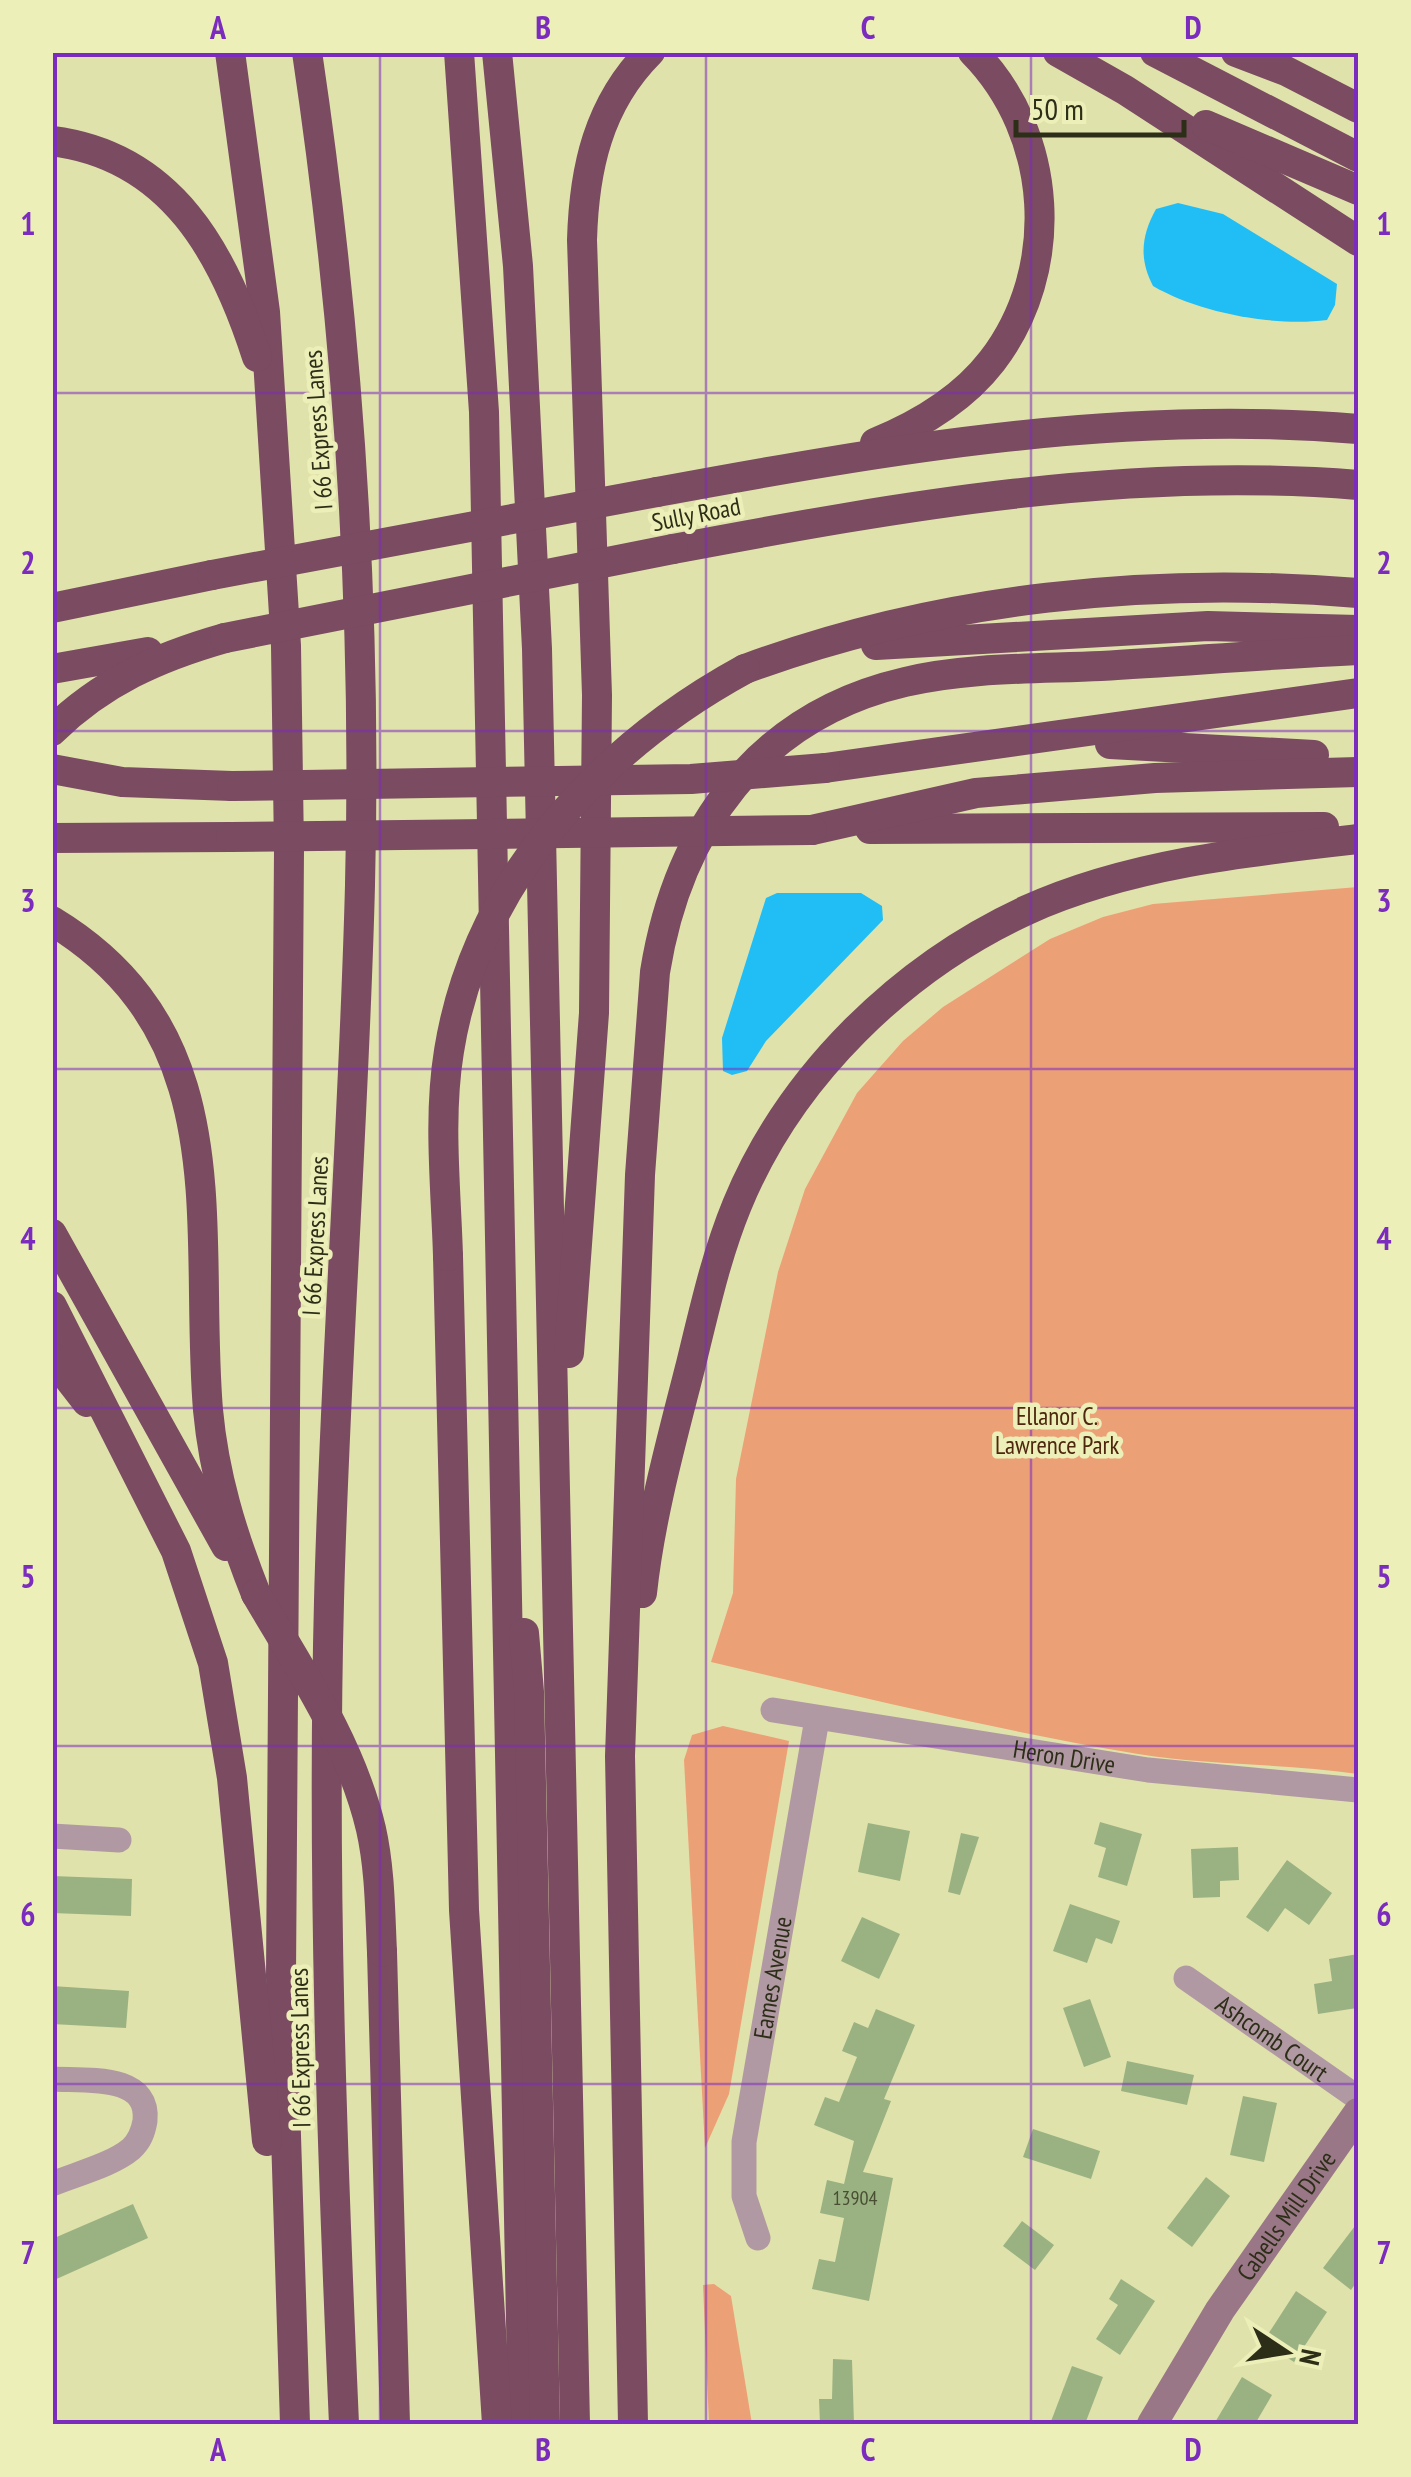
<svg xmlns="http://www.w3.org/2000/svg" width="1411" height="2477" font-family="'PT Sans Narrow',sans-serif">
  <style>
    .green { fill: #eca076 }
    .water { fill: #21bef6 }
    .building { fill: #9ab282 }
    .lines { fill: none; stroke-linecap: round; stroke-linejoin: round }
    .street { stroke: #b199a3; stroke-width: 25 }
    .secondary { stroke: #9a7787; stroke-width: 30 }
    .highway { stroke: #7a4b61; stroke-width: 30 }
    .highway-bridge { stroke: #7a4b61; stroke-width: 30 }
    .grid { fill: none; stroke: #7b2cbf; stroke-width: 2.5; stroke-opacity: 0.55 }
    .labels { text-anchor: middle; stroke-width: 9; stroke-linejoin: round; paint-order: stroke }
    .number-label { font-size: 20px; fill: #484f32 }
    .street-label { font-size: 25px; fill: #2d2e18; stroke: #edefb8 }
    .park-label { font-size: 25px; fill: #4e270e; stroke: #edefb8 }
    .neatline { fill: none; stroke: #7b2cbf; stroke-width: 4 }
    .grid-label { font-size: 32px; text-anchor: middle; font-weight: bold; fill: #7b2cbf }
  </style>
  <rect width="100%" height="100%" fill="#e0e2ab"/>
  <g class="green">
    <path d="M1358,887v887c-73,-11 -147,-8 -220,-20 -144,-24 -285,-59 -427,-92l22,-69 3,-114 42,-207 27,-83 52,-96 46,-52 40,-34 107,-68 53,-22 50,-13z"/>
    <polygon points="723,1726 789,1741 729,2094 705,2148 684,1760 692,1735"/>
    <polygon points="714,2284 731,2296 752,2424 709,2424 703,2285"/>
  </g>
  <g class="water">
    <path d="M1178,203l45,11 114,70 -2,21 -8,15c-52,7 -128,-7 -174,-34 -14,-27 -12,-50 3,-77z"/>
    <polygon points="777,893 861,893 882,906 883,920 766,1041 747,1071 732,1075 723,1071 722,1038 766,898"/>
  </g>
  <g class="building">
    <polygon points="1100,1822 1142,1834 1127,1886 1098,1877 1106,1848 1094,1844"/>
    <polygon points="868,1823 910,1831 900,1881 858,1872"/>
    <polygon points="961,1833 979,1837 960,1895 948,1892"/>
    <polygon points="1238,1847 1239,1880 1220,1881 1220,1897 1193,1898 1191,1849"/>
    <polygon points="1287,1860 1332,1893 1309,1925 1285,1908 1268,1932 1246,1917"/>
    <polygon points="52,1876 132,1879 131,1916 52,1913"/>
    <polygon points="1070,1904 1120,1921 1112,1944 1096,1938 1087,1963 1053,1951"/>
    <polygon points="862,1917 900,1934 879,1979 841,1961"/>
    <polygon points="1358,1954 1358,1980 1354,1981 1357,2008 1318,2014 1314,1984 1332,1981 1329,1959"/>
    <polygon points="52,1986 129,1991 126,2028 52,2024"/>
    <polygon points="1090,1999 1111,2057 1084,2067 1063,2008"/>
    <polygon points="876,2009 915,2025 884,2099 891,2101 863,2172 893,2178 869,2301 812,2289 819,2259 835,2262 844,2218 820,2213 827,2180 844,2184 854,2141 814,2125 825,2097 839,2102 857,2057 842,2051 854,2022 868,2028"/>
    <polygon points="1127,2061 1194,2075 1187,2105 1121,2091"/>
    <polygon points="1243,2096 1277,2103 1264,2162 1230,2155"/>
    <polygon points="1033,2129 1100,2151 1091,2179 1023,2157"/>
    <polygon points="1206,2177 1230,2196 1192,2247 1167,2228"/>
    <polygon points="133,2204 148,2238 52,2281 52,2239"/>
    <polygon points="1022,2221 1054,2245 1035,2270 1003,2246"/>
    <polygon points="1358,2222 1358,2280 1351,2290 1323,2268"/>
    <polygon points="1121,2279 1155,2301 1120,2355 1096,2339 1118,2305 1109,2299"/>
    <polygon points="1296,2291 1327,2312 1294,2362 1263,2342"/>
    <polygon points="833,2359 852,2360 854,2424 820,2424 819,2399 832,2399"/>
    <polygon points="1072,2366 1103,2377 1085,2424 1050,2424"/>
    <polygon points="1242,2377 1272,2395 1255,2424 1214,2424"/>
  </g>
  <g class="lines">
    <g class="street">
      <path id="s1" d="M773,1710l375,60 210,20"/>
      <polyline points="52,1836 119,1840"/>
      <path id="s2" d="M1186,1978l172,120"/>
      <path d="M52,2079c32,2 98,-6 93,42 -2,11 -5,20 -14,28 -19,16 -55,25 -79,35"/>
      <path id="s3" d="M758,2238l-14,-42v-54l73,-423"/>
    </g>
    <path class="secondary" id="s4" d="M1152,2424l68,-114 138,-197"/>
    <g class="highway">
      <polyline points="230,52 265,312 286,646 289,850 281,1976 295,2424"/>
      <path d="M307,52c41,276 60,555 53,833 -6,239 -25,477 -31,716 -7,275 3,549 15,823"/>
      <polyline points="459,52 484,412 523,2424"/>
      <polyline points="497,52 518,266 537,649 575,2424"/>
      <polyline points="1058,52 1125,90 1358,241"/>
      <polyline points="1155,52 1358,157"/>
      <polyline points="1236,52 1286,71 1358,108"/>
      <polyline points="1206,125 1358,190"/>
      <path d="M52,141c120,15 172,113 205,216"/>
      <path d="M875,443c44,-18 87,-43 117,-82 70,-91 62,-227 -19,-309"/>
      <path d="M657,492c233,-43 465,-83 701,-63"/>
      <path d="M673,549c228,-43 453,-83 685,-64"/>
      <polyline points="52,608 212,575"/>
      <polyline points="876,645 1208,626 1358,630"/>
      <polyline points="52,669 148,652"/>
      <path d="M745,669c196,-72 406,-93 613,-76"/>
      <path d="M52,731c50,-49 106,-74 173,-93"/>
      <polyline points="1110,744 1314,755"/>
      <polyline points="825,768 1358,693"/>
      <polyline points="52,769 122,782 232,786"/>
      <polyline points="870,829 1324,827"/>
      <polyline points="812,830 976,793 1155,778 1358,772"/>
      <polyline points="52,838 231,837"/>
      <path d="M52,921c188,114 141,306 156,489 6,65 24,124 48,184"/>
      <polyline points="52,1234 226,1546"/>
      <polyline points="448,1256 464,1910 497,2424"/>
      <polyline points="52,1306 176,1551 213,1663 232,1778 267,2141"/>
      <path d="M569,1353l25,-340 3,-318 -15,-455c2,-71 16,-136 68,-188"/>
      <polyline points="52,1357 87,1402"/>
      <path d="M642,1593c8,-76 30,-154 49,-229 13,-53 25,-108 46,-159 53,-129 164,-237 290,-295 101,-46 223,-59 331,-71"/>
      <polyline points="524,1633 529,1692 545,2424"/>
      <polyline points="382,1952 395,2424"/>
      <path d="M633,2424l-13,-668 20,-581 15,-203c23,-143 103,-256 250,-290 63,-15 132,-13 196,-16 86,-5 172,-12 257,-16"/>
    </g>
    <g class="highway-bridge">
      <polyline points="212,575 657,492"/>
      <polyline points="225,638 673,549"/>
      <polyline points="232,786 691,779 825,768"/>
      <polyline points="231,837 812,830"/>
      <path d="M448,1256c-2,-67 -10,-138 1,-205 27,-169 151,-303 296,-382"/>
      <path d="M256,1594c44,75 95,150 115,235 9,40 9,82 11,123"/>
    </g>
  </g>
  <path class="grid" d="M380,52v2372M706,52v2372M1031,52v2372M52,393h1306M52,731h1306M52,1069h1306M52,1408h1306M52,1746h1306M52,2084h1306"/>
  <g class="labels">
    <g class="number-label">
      <text x="855" y="2205">13904</text>
    </g>
    <g class="street-label">
      <text transform="translate(318 430) rotate(-94)" y="9">I 66 Express Lanes</text>
      <text transform="translate(696 514) rotate(-11)" y="9">Sully Road</text>
      <text transform="translate(315 1236) rotate(-87)" y="9">I 66 Express Lanes</text>
      <text dy="9" stroke="none"><textPath href="#s1" startOffset="295">Heron Drive</textPath></text>
      <text dy="9" stroke="none"><textPath href="#s3" startOffset="265">Eames Avenue</textPath></text>
      <text dy="9" stroke="none"><textPath href="#s2" startOffset="105">Ashcomb Court</textPath></text>
      <text transform="translate(300 2048) rotate(-91)" y="9">I 66 Express Lanes</text>
      <text dy="9" stroke="none"><textPath href="#s4" startOffset="248">Cabells Mill Drive</textPath></text>
    </g>
    <g class="park-label">
      <text x="1057" y="1425">Ellanor C.<tspan x="1057" dy="29">Lawrence Park</tspan></text>
    </g>
  </g>
  <rect width="1411" height="2477" fill="none" stroke="#edefb8" stroke-width="110"/>
  <g transform="translate(1286 2352) rotate(102)" stroke="#edefb8" stroke-width="8" paint-order="stroke">
  <path d="M0-8L18 38L0 25L-18 38Z" fill="#2d2e18"/>
  <text y="-15" font-size="28" font-weight="bold" text-anchor="middle" fill="#2d2e18">N</text>
  </g>
  <path d="M1016 120v15h168v-15" fill="none" stroke="#2d2e18" stroke-width="5"/>
  <text x="1031" y="120" font-size="30" fill="#2d2e18" stroke="#edefb8" stroke-width="8" paint-order="stroke">50 m</text>
  <rect x="55" y="55" width="1301" height="2367" class="neatline"/>
  <g class="grid-label">
    <text x="218" y="39">A</text>
    <text x="543" y="39">B</text>
    <text x="868" y="39">C</text>
    <text x="1193" y="39">D</text>
    <text x="28" y="235">1</text>
    <text x="1384" y="235">1</text>
    <text x="28" y="574">2</text>
    <text x="1384" y="574">2</text>
    <text x="28" y="912">3</text>
    <text x="1384" y="912">3</text>
    <text x="28" y="1250">4</text>
    <text x="1384" y="1250">4</text>
    <text x="28" y="1588">5</text>
    <text x="1384" y="1588">5</text>
    <text x="28" y="1926">6</text>
    <text x="1384" y="1926">6</text>
    <text x="28" y="2264">7</text>
    <text x="1384" y="2264">7</text>
    <text x="218" y="2461">A</text>
    <text x="543" y="2461">B</text>
    <text x="868" y="2461">C</text>
    <text x="1193" y="2461">D</text>
  </g>
</svg>
